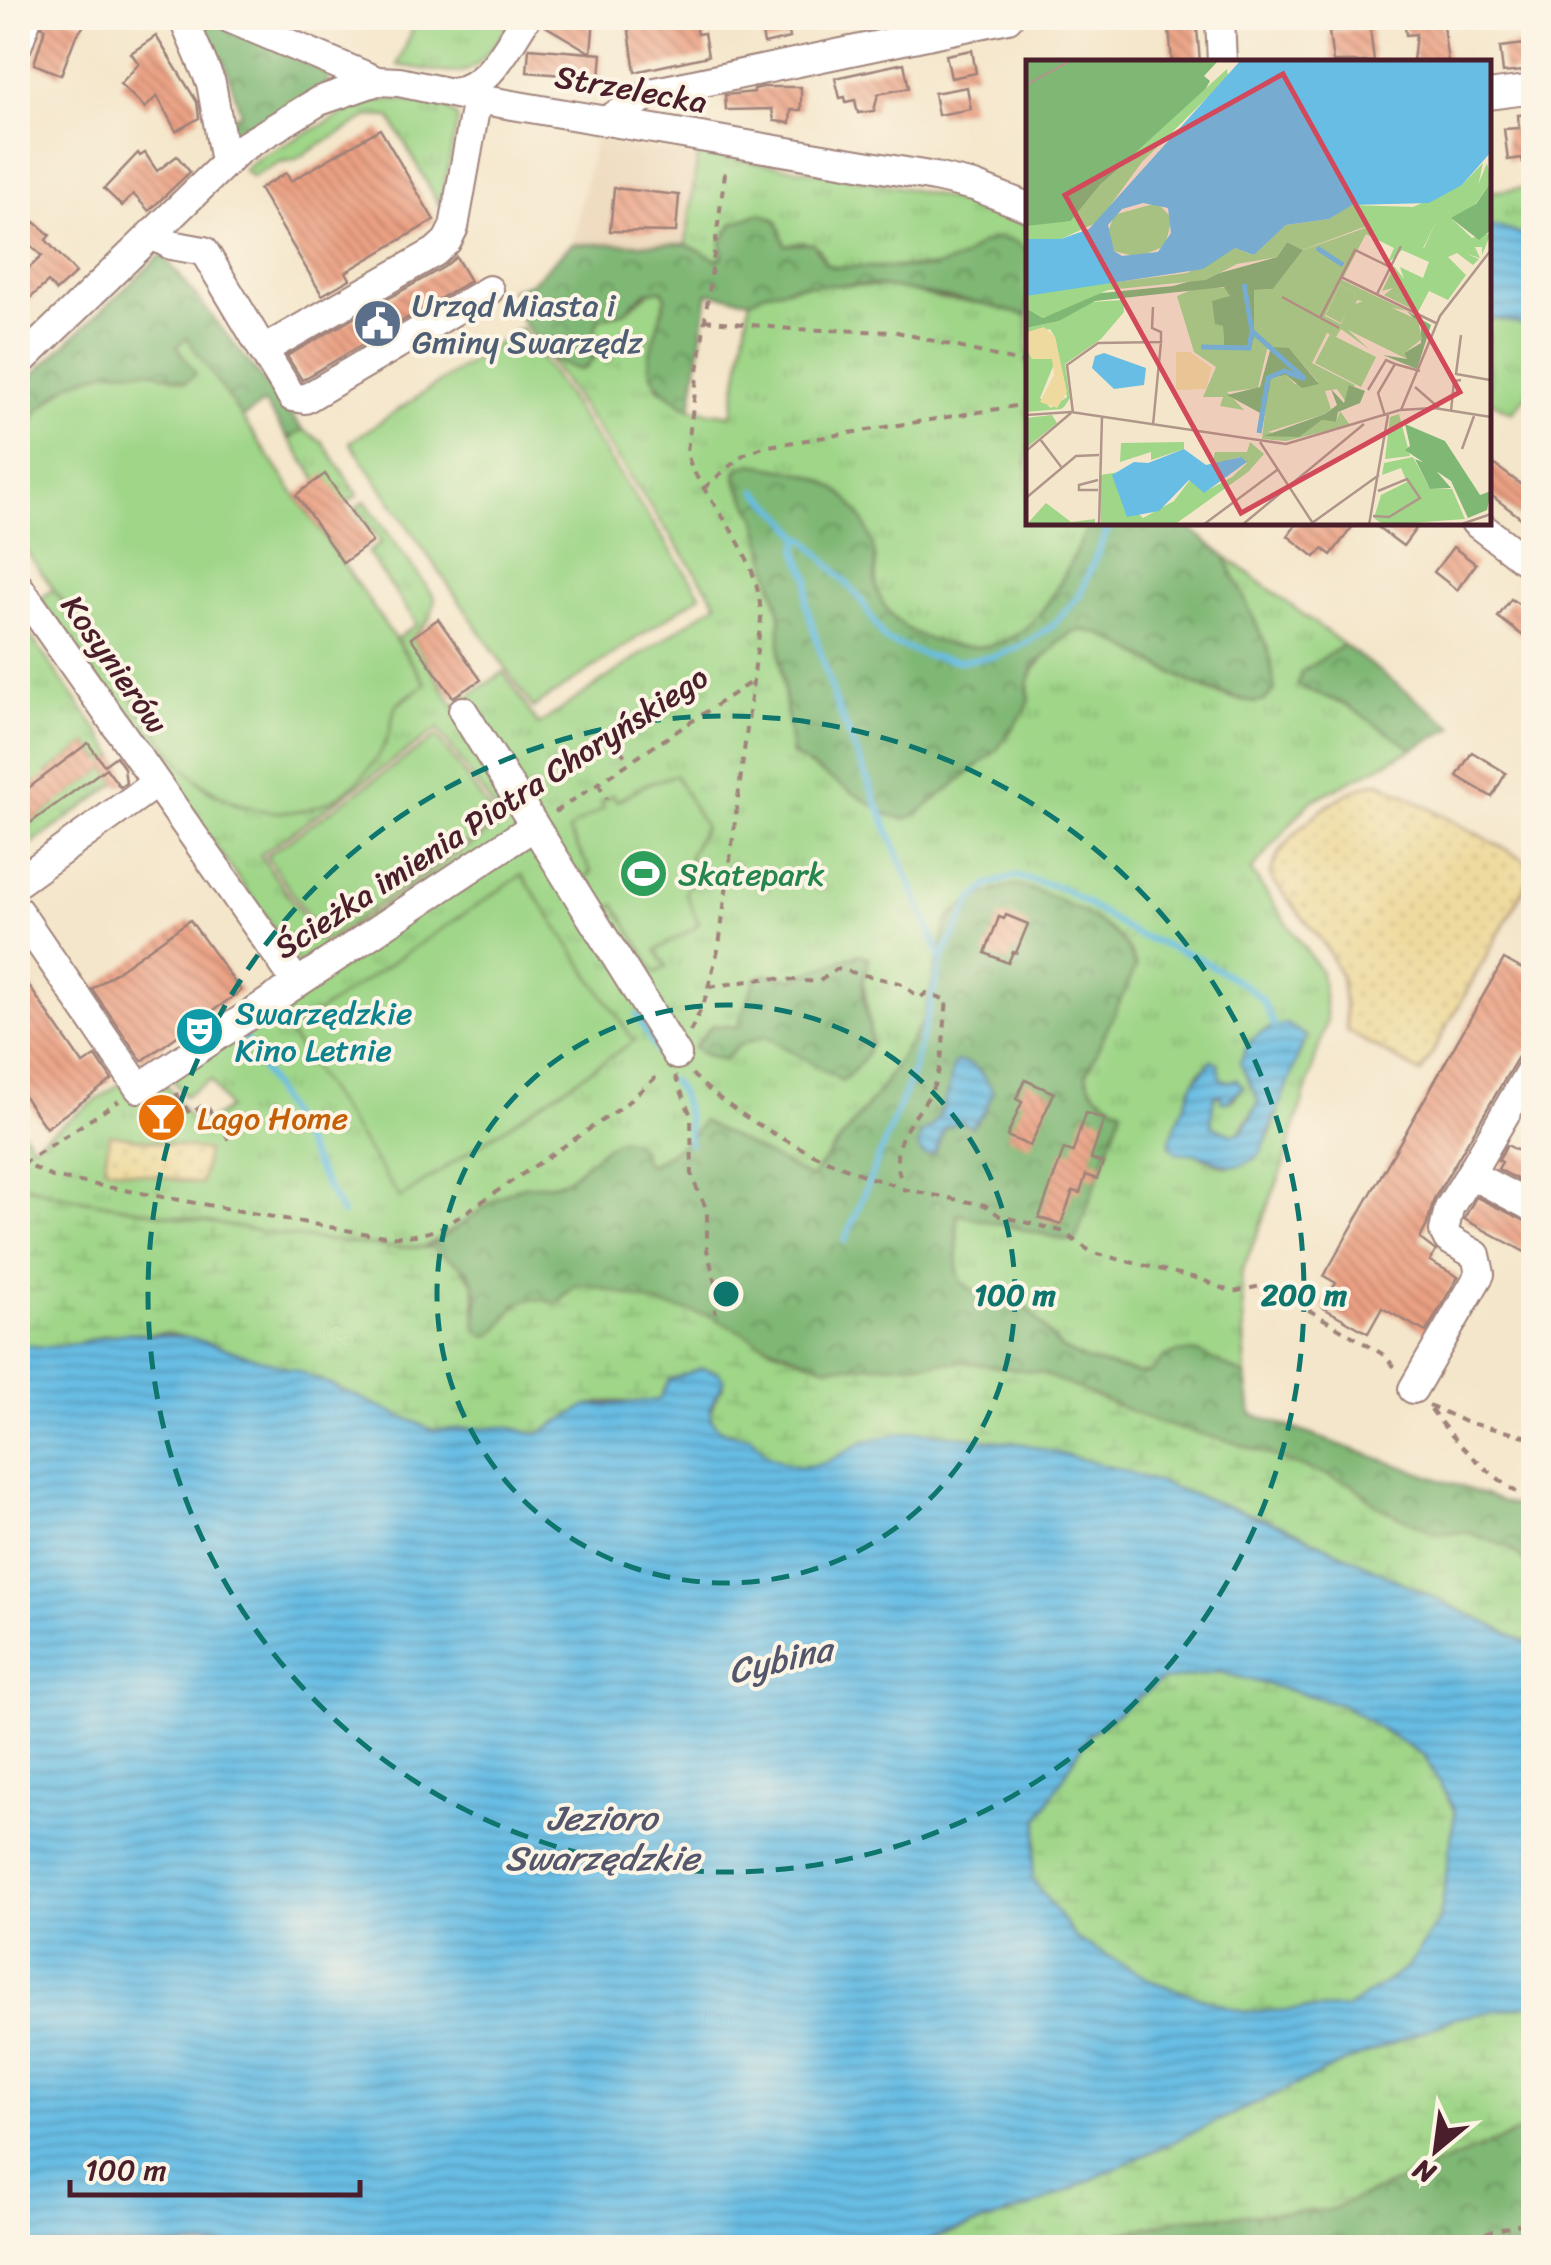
<svg xmlns="http://www.w3.org/2000/svg" width="1551" height="2265" font-family="Sriracha,sans-serif">
  <style>
    .built { fill: #ecd7ba }
    .grass { fill: url(#grass-tufts); stroke: #747a5a; stroke-width: 2.5; fill-rule: evenodd }
    .forest { fill: url(#forest-crowns); stroke: #646b50; stroke-width: 2.5; fill-rule: evenodd }
    .wetland { fill: url(#wetland-marsh); stroke: #747a5a; stroke-width: 2.5 }
    .sand { fill: url(#sand-dots); stroke: #9c7c64; stroke-width: 2.5 }
    .pitch { fill: #9fd688; stroke: #747a5a; stroke-width: 2.5 }
    .water { fill: url(#water-rules); stroke: #596e88; stroke-width: 2.5; fill-rule: evenodd }
    .lines { fill: none; stroke-linecap: round; stroke-linejoin: round }
    .stream { stroke: #68bde4; stroke-width: 6 }
    .building { fill: url(#building-back-hatch) }
    .minor-casing { stroke: #9f827a; stroke-width: 32 }
    .path { stroke: #9f827a; stroke-width: 4; stroke-dasharray: 8 8; stroke-linecap: butt }
    .minor { stroke: #fff; stroke-width: 28 }
    .ring { fill: none; stroke: #0f766e; stroke-width: 5; stroke-dasharray: 18 12 }
    .labels { text-anchor: middle; stroke-width: 8; stroke-linejoin: round; paint-order: stroke }
    .street-label { font-size: 32px; fill: #4a1f2b; stroke: #fcf5e5 }
    .service-label { font-size: 32px; fill: #4e5e75; stroke: #fcf5e5; text-anchor: start }
    .leisure-label { font-size: 32px; fill: #27864d; stroke: #fcf5e5; text-anchor: start }
    .culture-label { font-size: 32px; fill: #0d838f; stroke: #fcf5e5; text-anchor: start }
    .food-label { font-size: 32px; fill: #c56008; stroke: #fcf5e5; text-anchor: start }
    .water-label { font-size: 35px; font-style: italic; fill: #54566c; stroke: #fcf5e5 }
    .inset-river { fill: none; stroke: #68bde4; stroke-width: 5 }
    .inset-road { fill: none; stroke: #b0968a; stroke-width: 2.5 }
    .view { fill: #d1495b; fill-opacity: 0.15; stroke: #d1495b; stroke-width: 5 }
    .inset-edge { fill: none; stroke: #4a1f2b; stroke-width: 5 }
    .centre { fill: #0f766e; stroke: #fcf5e5; stroke-width: 5 }
    .ring-label { font-size: 30px; text-anchor: middle; font-weight: bold; fill: #0f766e; stroke: #fcf5e5; stroke-width: 8; stroke-linejoin: round; paint-order: stroke }
  </style>
  <defs>
    <pattern id="grass-tufts" width="24" height="20" patternUnits="userSpaceOnUse" patternTransform="scale(2.5)"><rect width="24" height="20" fill="#9fd688"/><path d="M3 7l-1-3M5 7V3M7 7l1-3M15 17l-1-3M17 17v-4M19 17l1-3" fill="none" stroke="#8ab776"/></pattern>
    <pattern id="forest-crowns" width="20" height="18" patternUnits="userSpaceOnUse" patternTransform="scale(2.5)"><rect width="20" height="18" fill="#7fb774"/><path d="M2 6a3 3 0 1 1 6 0M12 15a3 3 0 1 1 6 0" fill="none" stroke="#6a945f"/></pattern>
    <pattern id="wetland-marsh" width="20" height="14" patternUnits="userSpaceOnUse" patternTransform="scale(2.5)"><rect width="20" height="14" fill="#9fd688"/><path d="M1 5h8M5 5V1M11 12h8M15 12V8" fill="none" stroke="#8ab776"/></pattern>
    <pattern id="sand-dots" width="8" height="8" patternUnits="userSpaceOnUse" patternTransform="scale(2.5)"><rect width="8" height="8" fill="#eeda9e"/><path d="M2 2h.1M6 6h.1" fill="none" stroke="#cebb88" stroke-width="1.8" stroke-linecap="round"/></pattern>
    <pattern id="water-rules" width="6" height="5" patternUnits="userSpaceOnUse" patternTransform="scale(2.5)"><rect width="6" height="5" fill="#68bde4"/><path d="M0 2.5h6" fill="none" stroke="#5899b9"/></pattern>
    <pattern id="building-back-hatch" width="6" height="6" patternUnits="userSpaceOnUse" patternTransform="scale(2.5)"><rect width="6" height="6" fill="#eba083"/><path d="M-1 5l2 2M0 0l6 6M5-1l2 2" fill="none" stroke="#c0826b"/></pattern>
  </defs>
  <rect width="100%" height="100%" fill="#fcf5e5"/>
  <filter id="ink" filterUnits="userSpaceOnUse"><feTurbulence type="fractalNoise" baseFrequency=".01" numOctaves="2"/><feDisplacementMap in="SourceGraphic" scale="20" xChannelSelector="R" yChannelSelector="G"/><feConvolveMatrix kernelMatrix="1 2 1 2 8 2 1 2 1" color-interpolation-filters="sRGB"/></filter>
  <filter id="wash" filterUnits="userSpaceOnUse"><feTurbulence type="fractalNoise" baseFrequency=".0048" numOctaves="4" result="noise"/><feDisplacementMap in="SourceGraphic" scale="40" xChannelSelector="R" yChannelSelector="G"/><feGaussianBlur stdDeviation="2.25" result="paint"/><feColorMatrix in="noise" values="0 0 0 0 0 0 0 0 0 0 0 0 0 0 0 0 0 1.4 0 .05"/><feComposite in="paint" operator="in"/></filter>
  <g filter="url(#wash)">
    <rect width="100%" height="100%" fill="#f4e6ca"/>
    <polygon class="built" points="595,138 698,157 686,244 572,244"/>
    <g class="grass">
      <path d="M417,18h97c-46,63 -39,60 -116,47z"/>
      <path d="M388,100c22,2 59,-1 70,20l-18,86 -50,-89 -20,-1 -76,44 -14,2 -28,15 -8,-7 12,-11 112,-57z"/>
      <path d="M698,153c111,19 225,30 330,72v27l-18,-12 -19,-1 -30,20 -22,8h-103l-10,-3 -7,-16 -16,-6 -18,3 -10,-26 -14,-6 -28,10 -12,20 3,11 -8,6 -30,-16z"/>
      <polygon points="1533,187 1533,239 1497,227 1489,228 1488,192"/>
      <path d="M810,284l83,3 49,12 37,4 49,13v206l62,1c-34,66 -58,145 -150,120 -26,-7 -47,-21 -60,-45 -8,-15 -1,-30 -6,-45 -3,-10 -34,-57 -42,-65 -23,-24 -65,-16 -96,-16l1,11 20,36 23,95v43l12,98 238,-55c-4,-17 0,-29 13,-41 10,-10 22,-26 36,-28 15,-3 30,7 43,14 35,19 103,64 142,55l5,-48 -44,-96 119,89 -43,27 -3,14 47,18 68,45 -104,53 -58,69 70,101 6,48 -46,153 -40,101 5,102 -47,-23 -35,5 -13,14 -12,2 -54,-14 -24,-12 -36,-42 -53,-16 -9,-7 -5,-9 -1,-61 164,-104c-16,-10 -31,-15 -35,-35l50,-108 -7,-17 -174,-38 -8,13 -24,97 -43,69 -70,88 -108,-56 -14,19 -39,24 -4,-1 -4,-16 -34,-2 -41,34 -14,5 -30,2 -98,60h-39l-99,-11 -230,-41 -38,-12v-58l14,20 89,-62 14,19 30,-20 31,47 32,-21 -17,-28 -27,16 -13,-19 130,-110 -261,-368 14,-10 123,170 29,30 34,17 37,6 64,-19 16,-12 18,-21 11,-18 10,-36 30,-22 -30,-45 21,-15 -49,-71 13,-11 -25,-34 9,-7 70,97 -4,19 -19,21 42,68 50,-34 34,53 179,-122 -169,-245c15,0 22,15 38,10l9,-11c0,-10 -3,-24 1,-33 6,-13 19,-8 29,-13 14,-8 19,-19 35,-22l6,7 -17,63 8,28 34,22 41,6 18,-115 16,-8zM438,729l66,93 -179,125 -65,-92zM675,775l29,53 -15,28 6,19 -10,17 13,30 -2,5 -40,23 9,17 -10,6 -40,-69 -12,6 -11,-37 -23,-41 36,-24 -4,-6 11,-7 4,6 31,-17zM858,954l11,4 -6,19 9,68 -107,-9 -26,9 -15,15 -17,-4 -13,-9 18,-22 26,2 18,-49 24,-2 13,3zM1287,1024l17,18 -23,56 -8,30 -16,30 -32,9 -31,-14 -17,-28 21,-51 13,-13 9,17 23,9 -11,14 -16,-7 -5,10 1,23 25,8 22,-33 -15,-31c9,-33 7,-40 43,-47z"/>
      <polygon points="1488,318 1519,323 1533,332 1533,387 1512,413 1489,400"/>
      <polygon points="303,430 322,441 358,495 345,504 317,480 289,439"/>
      <polygon points="18,619 116,756 107,763 103,758 100,760 88,743 47,773 65,797 106,768 117,783 18,854 18,815 26,826 55,805 39,781 18,796"/>
    </g>
    <g class="forest">
      <polygon points="190,18 211,18 328,74 328,82 321,90 241,135 236,135 226,119 241,114 224,60 210,63"/>
      <path d="M761,213l16,8 8,24 28,-2 13,21 7,3 100,1 28,-9 19,-15 18,-6 18,4 12,10v64l-49,-13 -104,-18h-77l-32,7 -16,8 -42,-7 -17,116c-62,-36 -40,-53 -25,-112l-4,-7 -16,2 -21,19 -26,8c-11,18 6,41 -19,51l-32,-12 -37,-53 6,-5 -6,-10 20,-7 41,-39h114l32,16 5,-4 -2,-13 12,-20z"/>
      <path d="M162,254l141,176 -14,9 -25,-36 -22,15 -55,-79 9,35 -11,8c-71,-28 -133,-7 -167,63v-56z"/>
      <path d="M751,464c36,5 80,10 103,43 10,13 19,33 21,49 1,16 -2,30 6,44 13,24 35,37 61,43 90,23 115,-54 148,-120h93l42,33 44,96 6,38 -11,11 -11,2 -56,-18 -96,-51 -19,-4 -12,3 -37,35 -6,19 3,13 -4,10 -30,41 -77,62 -14,6 -16,-4 -97,-60 -12,-98v-43l-23,-95 -21,-40 2,-10z"/>
      <polygon points="1344,645 1454,727 1413,749 1345,704 1298,686 1301,672"/>
      <path d="M1013,885c28,3 79,30 101,48 11,9 17,21 22,34l-50,107c4,20 19,25 36,35l-47,133 -118,-28 1,60 5,9 9,7 53,16 35,42 25,12 55,14 11,-2 13,-14 14,-6 21,1 47,23 5,38 282,98v57l-23,-21 -41,-15 -35,-1 -54,-24 -29,-24 -116,-41 -77,-20 -117,-50 -79,-11 -135,5 -163,-61 -78,-22 -21,10 -8,10 -14,-4 -27,4 -20,29 -9,4 -9,-4c-5,-14 1,-26 -1,-40 -4,-25 -32,-38 -52,-46 33,-15 59,-45 92,-59 15,-6 31,0 46,-7 25,-11 66,-76 82,-18l6,2 37,-24 14,-20 109,57 69,-88 43,-69 24,-97c16,-25 39,-30 66,-39zM957,1062c19,-1 26,14 36,29l-9,21 -12,15 -10,-5 -17,5 -10,25 -13,-19c20,-8 28,-49 35,-71z"/>
      <path d="M858,954l11,4c0,8 -5,14 -6,22 -2,51 28,61 -21,101l-77,-45 -26,9 -15,15 -21,-6 -9,-6 18,-23 26,2 18,-49 11,-4 26,5z"/>
      <polygon points="1533,2126 1533,2247 1063,2248 1184,2218 1329,2210"/>
    </g>
    <g class="wetland">
      <path d="M18,1183l38,12 230,41 99,11 46,1 28,17 15,19 2,46 11,7c28,-11 17,-51 70,-33l18,-18 11,-2 78,22 46,10 64,33 53,18 135,-5 79,11 117,50 77,20 116,41 29,24 54,24 35,1 41,15 23,21v76l-249,-119 -159,-55 -101,-27 -108,-13 -51,10 -40,23 -23,3 -16,-3 -19,-9 -16,-19c-37,-1 -53,-17 -28,-49l-5,-15 -16,-4 -33,12 -10,20c-20,7 -43,-3 -63,4 -22,6 -37,21 -57,30l-33,-7 -73,3 -245,-93 -20,-4 -63,2 -51,15 -34,-6 -2,-2z"/>
      <polygon points="1220,1672 1341,1704 1424,1756 1455,1812 1440,1919 1407,1968 1347,2008 1244,2012 1154,1982 1076,1938 1032,1879 1039,1818 1089,1734 1161,1681"/>
      <polygon points="1527,2003 1533,2004 1533,2126 1329,2210 1184,2218 1063,2247 905,2248 1032,2207 1343,2063 1455,2018"/>
    </g>
    <g class="sand">
      <path d="M1380,782l153,82v9l-112,200 -74,-42 -6,-54 -17,-33 -53,-66c-1,-36 75,-93 109,-96z"/>
      <polygon points="110,1134 207,1151 201,1184 104,1167"/>
    </g>
    <g class="pitch">
      <polygon points="521,328 701,595 533,708 350,442"/>
      <path d="M187,338l239,346c-8,6 -25,14 -30,23 -4,6 -4,17 -6,23 -4,15 -13,29 -23,41 -54,64 -141,48 -190,-12l-148,-204 -11,-23v-87l20,-34 32,-27 37,-13 41,-1 38,12 10,-8 -19,-28z"/>
      <polygon points="437,736 498,822 326,941 266,856"/>
      <polygon points="675,775 704,826 689,856 696,877 685,892 698,922 696,927 656,950 666,967 655,973 615,904 602,911 583,878 592,873 569,832 575,825 604,808 601,802 613,795 617,801 647,784"/>
      <polygon points="522,875 634,1041 400,1198 288,1032"/>
    </g>
    <g class="water">
      <polygon points="1496,226 1533,239 1533,332 1519,323 1489,318 1489,228"/>
      <path d="M1287,1024l19,12 -45,117c-20,21 -38,11 -61,2 -8,-3 -15,0 -24,-3l-6,-6v-7l24,-57 18,-22 6,4 2,14 7,4 9,-3 7,8 -16,15 -6,-1v-6h-7l-3,30 20,9 11,-2 17,-30 -19,-39c8,-26 21,-34 47,-39z"/>
      <path d="M956,1062c20,-1 27,14 37,29l-9,21 -13,15 -9,-5 -17,5 -10,25 -6,4 -8,-3 -3,-7 4,-13c19,-8 29,-44 30,-65z"/>
      <path d="M128,1333l60,4 111,34 134,59 73,-3 33,7 47,-28 73,-6 10,-20 33,-12 16,4 6,8c-2,9 -8,14 -12,23 -9,27 19,33 39,33l16,19 19,9 16,3 23,-4 40,-22 51,-10 108,13 101,27 159,55 249,119v359l-78,14 -112,45 -311,144 -127,40h-887v-905c37,14 72,-5 110,-9zM1220,1672l121,32 84,52 30,56 -15,107 -33,49 -60,40 -103,4 -90,-30 -78,-44 -44,-59 7,-61 50,-84 72,-53z"/>
    </g>
    <g class="lines">
      <g class="stream">
        <polyline points="757,491 786,518 800,537"/>
        <polyline points="942,959 972,901 989,885 1015,876 1062,888 1135,934 1197,957 1249,988 1263,1001 1274,1026"/>
        <polyline points="637,1015 658,1054"/>
        <polyline points="245,1038 342,1214"/>
        <path d="M671,1080c15,20 18,40 18,64"/>
        <polyline points="845,1241 911,1077 942,960 835,701 806,604 809,579 797,550 800,537 806,539 859,597 885,640 927,656 960,661 997,656 1023,645 1051,627 1079,596 1111,522"/>
      </g>
    </g>
    <g id="blocks">
      <g class="building">
        <polygon points="44,18 74,18 85,24 75,38 61,75 34,64 45,28 42,27"/>
        <polygon points="543,18 594,18 591,53 542,24"/>
        <polygon points="627,18 694,18 697,34 704,33 708,56 635,72"/>
        <polygon points="770,18 786,18 790,38 764,44 761,28 772,26"/>
        <polygon points="1168,18 1196,18 1200,62 1172,62"/>
        <polygon points="1404,18 1442,18 1448,62 1413,61 1416,34 1406,35"/>
        <polygon points="1370,27 1374,62 1333,62 1329,32"/>
        <polygon points="156,36 197,102 199,118 176,131 157,96 145,108 120,84 139,64 131,53"/>
        <polygon points="1534,43 1534,70 1503,73 1500,47"/>
        <polygon points="529,48 602,54 600,78 527,72"/>
        <polygon points="972,50 976,73 951,78 946,55"/>
        <polygon points="904,63 909,88 878,94 874,111 858,113 855,100 846,102 845,97 840,98 835,78"/>
        <polygon points="763,87 801,87 801,110 791,110 790,123 774,121 772,109 726,110 725,95 754,92 754,89"/>
        <polygon points="967,87 971,109 938,115 934,93"/>
        <polygon points="1534,114 1534,163 1523,164 1522,158 1508,160 1504,129 1519,128 1518,115"/>
        <polygon points="380,129 434,220 346,272 350,279 322,295 259,189 286,173 291,181"/>
        <polygon points="138,153 140,156 145,153 157,171 177,156 190,172 149,211 133,194 122,206 104,189"/>
        <polygon points="614,188 679,195 676,232 610,231"/>
        <polygon points="35,222 50,235 46,240 76,273 56,291 48,282 18,309 18,278 42,256 21,237"/>
        <polygon points="456,257 470,281 302,380 287,356 444,267"/>
        <polygon points="1488,460 1534,494 1534,510 1525,521 1488,493"/>
        <polygon points="325,474 372,542 343,563 296,495"/>
        <polygon points="1298,522 1356,522 1331,555 1323,549 1315,557 1288,536"/>
        <polygon points="1371,522 1421,522 1403,546"/>
        <polygon points="1453,547 1476,564 1457,590 1434,572"/>
        <polygon points="1511,599 1520,605 1524,600 1534,608 1534,644 1498,617"/>
        <polygon points="438,619 481,680 453,697 411,638"/>
        <polygon points="88,743 104,765 116,756 124,768 126,783 120,787 106,768 26,826 18,815 18,796"/>
        <polygon points="1472,752 1506,773 1492,797 1457,776"/>
        <polygon points="1006,915 1028,924 1016,953 1013,952 1008,963 985,953 999,917 1004,919"/>
        <polygon points="190,920 241,991 142,1061 92,989"/>
        <polygon points="1504,959 1534,976 1534,1047 1519,1055 1434,1199 1427,1225 1420,1239 1436,1251 1430,1261 1458,1277 1426,1332 1382,1308 1368,1333 1322,1307 1336,1283 1324,1276"/>
        <polygon points="27,983 83,1064 96,1056 112,1080 46,1128 18,1088 18,989"/>
        <polygon points="1025,1080 1054,1093 1030,1146 1007,1136 1022,1102 1016,1099"/>
        <polygon points="168,1103 178,1112 179,1120 174,1127 161,1129 147,1121 156,1107"/>
        <polygon points="1085,1113 1104,1119 1091,1159 1103,1163 1097,1179 1086,1175 1080,1193 1073,1191 1061,1224 1039,1218 1064,1149 1073,1152"/>
        <polygon points="1507,1145 1534,1159 1534,1188 1498,1169 1502,1162 1498,1160"/>
        <polygon points="1476,1197 1534,1225 1534,1237 1525,1252 1464,1219"/>
      </g>
    </g>
  </g>
  <g filter="url(#ink)">
    <use href="#blocks" fill-opacity="0" stroke="#9f827a" stroke-width="2.5"/>
    <g class="lines">
      <defs>
        <g id="minor">
          <polyline points="183,18 211,83 225,162"/>
          <polyline points="229,18 377,81 399,82 489,101 935,177 974,186 1028,207"/>
          <polyline points="1220,18 1222,62"/>
          <polyline points="18,44 27,18"/>
          <path d="M451,92c37,-2 57,-47 75,-74"/>
          <polyline points="1488,95 1534,89"/>
          <polyline points="606,121 651,93 1008,18"/>
          <polyline points="151,234 171,245 204,251 263,350 435,252 447,241 454,227 477,98"/>
          <polyline points="263,350 292,397 305,399 489,290"/>
          <polyline points="18,364 240,149 319,101 377,81"/>
          <polyline points="1475,522 1534,567"/>
          <polyline points="18,586 297,983"/>
          <polyline points="463,711 677,1055"/>
          <polyline points="18,882 156,783"/>
          <polyline points="18,911 139,1088 534,826"/>
          <polyline points="1470,1174 1534,1064"/>
          <polyline points="1413,1389 1480,1274 1476,1255 1448,1239 1444,1231 1449,1208 1470,1174 1534,1208"/>
        </g>
      </defs>
      <use href="#minor" class="minor-casing"/>
      <g class="path">
        <polyline points="704,320 791,329 897,332 1028,364"/>
        <polyline points="704,488 743,455 763,447 1028,404"/>
        <polyline points="620,749 629,762"/>
        <polyline points="598,783 607,799"/>
        <polyline points="555,812 751,682"/>
        <path d="M709,987l60,-9 49,4 19,-13 63,14 20,15 6,-5 21,7c-3,25 -3,56 -11,80 -13,38 -53,56 -34,101"/>
        <path d="M690,1032l14,-29 15,-57 42,-327c-1,-47 -23,-80 -49,-118 -10,-16 -22,-31 -25,-50l39,-285"/>
        <path d="M692,1074c43,46 141,94 202,111"/>
        <polyline points="675,1076 691,1116 692,1178 707,1210 707,1250 716,1284 715,1313"/>
        <polyline points="176,1093 190,1114 205,1104 229,1139"/>
        <path d="M18,1160l34,17 316,57c30,4 54,4 82,-11l172,-116 40,-35"/>
        <polyline points="22,1164 119,1101"/>
        <polyline points="902,1189 985,1205 1000,1216 1061,1231 1093,1253 1200,1279 1232,1292 1261,1286 1292,1300 1384,1355 1399,1372"/>
        <polyline points="1429,1405 1465,1422 1534,1438"/>
        <path d="M1431,1409c27,39 63,69 103,95"/>
        <polyline points="1423,2248 1534,2221"/>
      </g>
      <use href="#minor" class="minor"/>
    </g>
  </g>
  <g class="ring">
    <circle cx="726" cy="1294" r="289"/>
    <circle cx="726" cy="1294" r="578"/>
  </g>
  <defs>
    <symbol id="civic-disc" viewBox="-11 -11 22 22"><circle r="9.5" fill="#5c6f8a" stroke="#fcf5e5"/><path d="M-.6-6.5H3V-4.5H.6V-3L4-1V1h2V6H-6V1h2V-1L-.6-3ZM-1.2 2.5V6h2.4V2.5Z" fill="#fff"/></symbol>
    <symbol id="stadium-disc" viewBox="-11 -11 22 22"><circle r="9.5" fill="#2e9e5b" stroke="#fcf5e5"/><path d="M0-5a6.5 5 0 1 0 0 10a6.5 5 0 1 0 0-10ZM-3.5-1.8h7v3.6h-7Z" fill="#fff"/></symbol>
    <symbol id="theatre-disc" viewBox="-11 -11 22 22"><circle r="9.5" fill="#0f9aa8" stroke="#fcf5e5"/><path d="M-5-5.5Q0-4 5-5.5V0Q5 5 0 6Q-5 5-5 0ZM-3.3-2.5H-1v1.5H-3.3ZM1-2.5H3.3v1.5H1ZM-2.8 1Q0 5.5 2.8 1Z" fill="#fff"/></symbol>
    <symbol id="bar-disc" viewBox="-11 -11 22 22"><circle r="9.5" fill="#e8710a" stroke="#fcf5e5"/><path d="M-6-5H6L.8 .8V4.5H3.5V6h-7V4.5H-.8V.8Z" fill="#fff"/></symbol>
  </defs>
  <g fill-rule="evenodd">
    <use href="#civic-disc" x="350" y="296" width="55" height="55"/>
    <use href="#stadium-disc" x="616" y="846" width="55" height="55"/>
    <use href="#theatre-disc" x="172" y="1004" width="55" height="55"/>
    <use href="#bar-disc" x="134" y="1090" width="55" height="55"/>
  </g>
  <g class="labels">
    <g class="street-label">
      <text transform="translate(631 89) rotate(10)" y="11">Strzelecka</text>
      <text transform="translate(115 664) rotate(55)" y="11">Kosynierów</text>
      <text transform="translate(491 812) rotate(-33)" y="11">Ścieżka imienia Piotra Choryńskiego</text>
    </g>
    <g class="service-label">
      <text x="412" y="316">Urząd Miasta i<tspan x="412" dy="37">Gminy Swarzędz</tspan></text>
    </g>
    <g class="leisure-label">
      <text x="678" y="885">Skatepark</text>
    </g>
    <g class="culture-label">
      <text x="235" y="1024">Swarzędzkie<tspan x="235" dy="37">Kino Letnie</tspan></text>
    </g>
    <g class="food-label">
      <text x="197" y="1129">Lago Home</text>
    </g>
    <g class="water-label">
      <text transform="translate(780 1660) rotate(-13)" y="12">Cybina</text>
      <text x="602" y="1830">Jezioro<tspan x="602" dy="40">Swarzędzkie</tspan></text>
    </g>
  </g>
  <g transform="translate(1026 60)">
    <rect width="465" height="465" fill="#f4e6ca"/>
    <path d="M461,103l4,19 -17,24 -22,13 20,19 19,-5 -9,22v-8h-7l5,11 -13,-4 12,5 -6,6 -16,-12 -9,4 18,18 -18,25 -19,-9 -11,21 -34,-17 9,-7 -11,3 12,-25 10,13 -4,-12 23,11 6,-16 -27,-12 -15,14 7,-16 -28,-14 -24,46 65,31 -50,-11 -10,29 23,21 -29,-21 -5,8 -9,-4 -15,30 43,22 -9,17 -9,-13 -12,2 6,18 -6,5 -57,18 30,5 24,-17 14,2 4,-11 10,14 -64,16 -24,-2 7,-60 17,-4 9,9 23,-2 -29,-34 -22,1 -9,39 -31,4 17,18 -24,-4 3,-9h-20l13,-30 -22,-15 -17,-56 24,-10 25,2 4,8 -15,27 8,3 1,19 30,-9v-46l19,-1 30,-39 65,-23 56,21 10,-22 44,-41zM314,225l16,8 -15,31 -16,-8zM97,240l1,12 -23,27 -36,25 5,34 -6,9 -3,2 -35,3v-64l24,7 4,9 -14,34 11,10 16,-11 -12,-60 -5,-8 -24,5v-6l33,-7 31,-19zM373,354l11,42 -25,3 5,-42zM26,355l5,8 -31,25v-30zM158,382v7l-33,11v-8l-31,10 1,-19zM224,382l14,12 -16,18 -74,53h-73l-1,-50 20,-3 1,25 22,21 31,-17 16,-21 18,10 24,-13 15,-14 -8,-6 -27,8 3,-13h32zM387,397l17,32h22l13,30 -81,6 -10,-7 7,-23 26,-13 -6,-14 -19,7 2,-12zM20,443l25,19 24,-3v6h-69z" fill="#9fd688" fill-rule="evenodd"/>
    <path d="M0,0h193l-15,16 6,5 -9,16 -101,88 -29,36 -33,6 -12,-1zM465,122v48l-12,10 -28,-22 25,-14zM261,182l16,8 -30,39 -19,1v49l-9,9 -21,-3 -1,-19 -8,-2 -3,-23 18,-5 -6,-9 -129,14 -36,20 -33,7v-20l17,10 49,-24 81,-8 104,-29zM381,251l24,14 -14,44 -34,-14 24,4 -3,-6 17,-10v-17zM245,287l18,1 30,36 -17,4 -16,-13 -15,3 -9,51v-15l-35,-19 33,-8zM323,325l16,6 -5,12 -22,9 -2,10 -14,-2 -23,17 -35,-1 61,-22 12,-9 -6,-16 13,14zM379,364l40,17 35,54 11,-4 -4,19 -19,8 -17,-37 -46,-31 5,-4zM389,399l17,7 19,22 -21,1z" fill="#7fb774"/>
    <path d="M201,9l1,8 -86,85 -44,60 -37,17h-35v-13l45,-5 29,-36zM457,103l-5,23 -44,40 -11,22 -59,-21 -62,23 -15,-8 -10,15 -40,7 -31,16 -98,10 -65,28 -17,-10v-12l20,-5 141,-18 48,-25 19,7 32,-30 43,-6 21,-14 63,2 49,-22zM131,143l15,15 -7,28 -27,11 -24,-6 -7,-16 7,-20z" fill="#9fd688"/>
    <path d="M18,267l11,10 12,55 -10,16 -17,-6 14,-27 -2,-16h-20l-6,-11 1,-16zM150,292h14l22,16 -6,21 -30,1z" fill="#eeda9e"/>
    <path d="M284,195l29,15 -21,40 -29,-15zM314,225l16,8 -6,13 21,-8 47,22 4,19 -18,14 3,6 -61,-30 2,-19 -7,13 -15,-8zM304,274l46,23 -15,30 -46,-24z" fill="#9fd688"/>
    <path d="M215,0h250v92l-29,33 -33,18 -77,2 -23,14 -43,6 -32,30 -19,-7 -32,21 -177,27v-57h35l28,-10zM117,143l25,5 3,25 -13,19 -36,4 -8,-5 -6,-26 14,-16zM78,293l42,15 -2,17 -30,4 -22,-21 3,-12zM158,389l22,16 35,-8 6,5 -43,31 -15,-13 -30,31 -32,6 -15,-42 22,-13 14,1z" fill="#68bde4" fill-rule="evenodd"/>
    <path class="inset-river" d="M291,188l26,17M218,224l8,47 53,48 -21,-8 -16,7 -9,55M175,287l48,1 3,-17"/>
    <path class="inset-road" d="M0,25l46,-25M315,217l95,46M351,234l24,-48M256,237l57,31M294,258l35,-68 35,17M435,275l-5,39 34,6M389,327l24,21M342,330l18,-30 9,4M375,350l39,-94 51,-66M425,351l3,-30 7,-1M47,353l-6,-48 31,-22 63,-1v-10l-9,-4 1,-21M0,355l45,-3 215,32 114,-34 34,-2 57,9M359,356l-7,-23 17,-29 25,7M127,365l8,-83M14,379l22,29M234,382l54,83M436,389l12,-33M0,391l45,-38M72,430h-19v-5l19,-5M0,438l50,-42 23,-1M347,456l16,1 31,-19 -13,-19 -29,12M286,463l67,-48M73,465l3,-108M177,465l74,-55M216,465l122,-101M343,465l19,-110M433,465l32,-11"/>
    <path class="view" d="M257,14l177,318 -219,121 -176,-318z"/>
    <rect width="465" height="465" class="inset-edge"/>
  </g>
  <circle cx="726" cy="1294" r="15" class="centre"/>
  <g class="ring-label">
    <text x="1015" y="1305">100 m</text>
    <text x="1304" y="1305">200 m</text>
  </g>
  <rect width="1551" height="2265" fill="none" stroke="#fcf5e5" stroke-width="60"/>
  <g transform="translate(1436 2150) rotate(209)" stroke="#fcf5e5" stroke-width="8" paint-order="stroke">
  <path d="M0-8L18 38L0 25L-18 38Z" fill="#4a1f2b"/>
  <text y="-15" font-size="28" font-weight="bold" text-anchor="middle" fill="#4a1f2b">N</text>
  </g>
  <path d="M70 2180v15h290v-15" fill="none" stroke="#4a1f2b" stroke-width="5"/>
  <text x="85" y="2180" font-size="30" fill="#4a1f2b" stroke="#fcf5e5" stroke-width="8" paint-order="stroke">100 m</text>
</svg>
